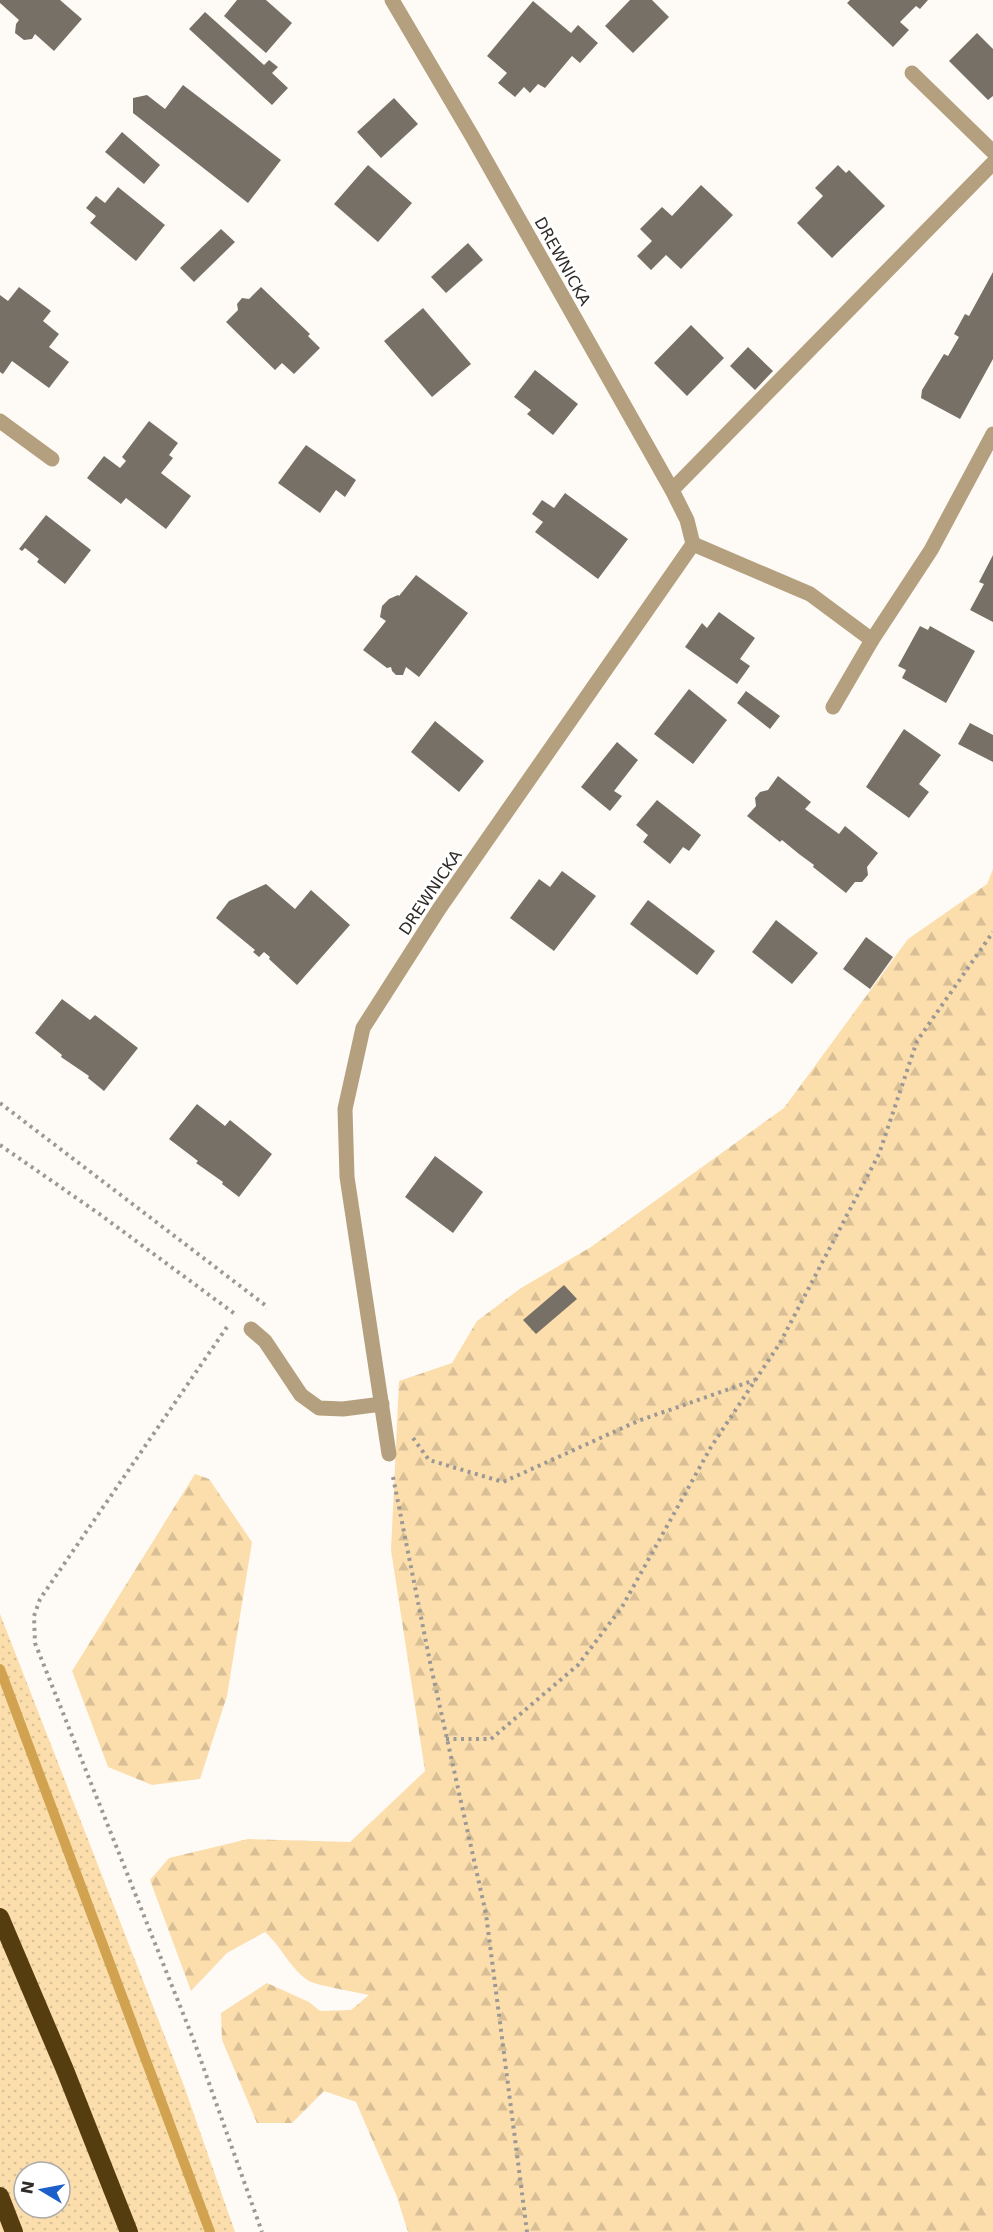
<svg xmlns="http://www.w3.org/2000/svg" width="993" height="2232" font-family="'DejaVu Sans',sans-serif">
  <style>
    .grass { fill: url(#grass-dots); fill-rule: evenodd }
    .forest { fill: url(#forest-firs) }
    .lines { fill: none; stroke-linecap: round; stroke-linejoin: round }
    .stream { stroke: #d1a351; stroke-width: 10 }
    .building { fill: #777066 }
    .path { stroke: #9c9995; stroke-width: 4; stroke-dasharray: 3 4.5; stroke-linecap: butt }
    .minor { stroke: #b4a07f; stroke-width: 15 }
    .highway { stroke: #553d10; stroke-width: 18 }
    .labels { text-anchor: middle; stroke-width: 6; stroke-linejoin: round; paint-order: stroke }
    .street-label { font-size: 16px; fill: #2f2c28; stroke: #fff }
  </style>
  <defs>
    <pattern id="grass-dots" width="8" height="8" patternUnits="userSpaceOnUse" patternTransform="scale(1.5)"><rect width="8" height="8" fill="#fcdead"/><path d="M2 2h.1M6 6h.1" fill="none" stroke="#d8bf95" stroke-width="1.8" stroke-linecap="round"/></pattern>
    <pattern id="forest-firs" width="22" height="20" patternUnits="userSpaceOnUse" patternTransform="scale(1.5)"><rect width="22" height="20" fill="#fcdead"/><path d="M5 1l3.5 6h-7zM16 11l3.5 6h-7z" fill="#d8bf95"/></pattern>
  </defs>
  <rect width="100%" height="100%" fill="#fefbf6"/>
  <path class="grass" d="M0,1614l183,469 52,149h-235zM24,2172h36v36h-36z"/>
  <g class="forest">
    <path d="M993,869v1363h-585l-11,-35 -41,-95 -32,-11 -32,32h-35l-35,-83 -1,-27 46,-30 42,19 11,9 31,-1 18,-15c-13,-3 -50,-9 -60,-14 -18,-11 -28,-35 -44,-49l-38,21 -36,38 -41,-111 19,-22 79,-19 102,3 75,-71 -34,-221 8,-169 53,-18 25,-42 44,-33 70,-41 193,-139 124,-169 79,-55z"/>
    <polygon points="195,1474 209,1479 252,1542 227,1696 200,1779 152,1785 108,1767 72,1671"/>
  </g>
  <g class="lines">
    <polyline class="stream" points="0,1669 210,2232"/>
  </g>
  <g class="building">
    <polygon points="0,0 60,0 82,19 54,51 35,34 32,39 24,40 15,33 16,24 19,20 0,3"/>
    <polygon points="237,0 266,0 292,23 266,53 224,16"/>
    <polygon points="630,0 652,0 669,17 633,53 605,26"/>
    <polygon points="850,0 928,0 920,9 916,6 900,22 909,30 893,47 847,3"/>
    <polygon points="533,1 571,33 578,25 598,43 580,63 572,56 545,88 538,84 530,93 524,87 515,97 498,83 507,73 487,56"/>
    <polygon points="205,12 264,65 269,60 278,67 272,73 288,88 272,105 189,29"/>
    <polygon points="977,33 993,49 993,96 988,100 949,61"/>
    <polygon points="183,85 281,160 248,203 133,113 133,98 147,95 165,109"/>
    <polygon points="394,98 418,124 381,158 357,132"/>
    <polygon points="122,132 160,165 144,184 105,152"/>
    <polygon points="368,165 412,203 378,242 334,204"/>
    <polygon points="838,165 846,173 849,170 885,206 832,258 797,223 823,196 815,188"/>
    <polygon points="701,185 733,215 681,269 666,255 651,270 637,256 652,241 640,229 662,207 672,216"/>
    <polygon points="118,187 165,225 136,261 90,223 96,216 86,208 96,196 105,203"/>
    <polygon points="221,229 235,242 194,282 180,268"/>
    <polygon points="468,243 483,260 446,293 431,277"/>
    <polygon points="993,272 993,359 960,419 921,398 922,390 944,354 948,356 959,337 954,334 965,314 969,316"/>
    <polygon points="19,287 51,311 43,321 59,334 49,347 69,362 49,388 12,361 3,374 0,372 0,295 8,301"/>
    <polygon points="261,287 310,334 308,336 320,348 294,374 282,363 275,370 226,322 238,310 237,304 242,298 249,299"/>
    <polygon points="423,308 471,364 432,397 384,341"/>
    <polygon points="691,325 724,358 687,396 654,363"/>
    <polygon points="748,347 773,371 755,390 730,366"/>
    <polygon points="535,370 578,404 553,435 527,414 531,410 514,397"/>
    <polygon points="149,421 178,443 169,455 173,458 161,473 191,496 166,529 126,498 121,504 87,478 104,456 120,468 126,461 122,457"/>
    <polygon points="306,445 356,480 345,497 336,490 320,513 278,483"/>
    <polygon points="565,493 628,539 598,579 535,532 543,522 532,514 542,500 554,508"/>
    <polygon points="46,515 91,550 65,584 37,562 39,559 25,548 22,551 19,549"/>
    <polygon points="993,555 993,622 970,610 984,584 979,582"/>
    <polygon points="416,575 468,613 419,677 406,667 403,675 396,675 392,671 391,667 387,668 363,650 386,621 380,617 382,606 389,599 398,595 399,596"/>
    <polygon points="719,612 755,638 740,659 750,666 737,684 685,647 702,623 707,628"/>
    <polygon points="920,626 928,630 930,626 975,651 946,703 902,678 906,670 898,666"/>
    <polygon points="689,689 727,720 693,764 654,734"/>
    <polygon points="746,691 780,716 770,729 737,703"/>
    <polygon points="435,721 484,761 459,792 411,752"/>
    <polygon points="970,723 993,735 993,762 958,744"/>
    <polygon points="904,729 941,755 919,784 929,792 909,818 866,787"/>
    <polygon points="617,742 638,760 614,791 622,796 610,811 581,787"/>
    <polygon points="778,776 811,802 805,809 839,834 845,826 878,853 867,867 868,875 862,882 855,882 846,893 813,867 814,865 799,854 782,840 780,842 747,816 756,806 755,798 760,792 768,790"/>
    <polygon points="657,800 701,835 689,851 683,847 670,864 643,842 648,835 636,825"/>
    <polygon points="562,871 596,896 554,951 510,918 539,879 550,887"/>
    <polygon points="266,884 295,909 311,890 350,925 297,985 269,959 270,957 264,952 259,957 253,952 255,950 216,918 229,901"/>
    <polygon points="648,900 715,951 697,975 630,924"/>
    <polygon points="776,920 818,953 792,984 752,952"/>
    <polygon points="866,937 893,957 870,989 843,969"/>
    <polygon points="62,999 90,1020 95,1015 138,1048 104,1091 88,1078 89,1076 61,1057 62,1055 35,1033"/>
    <polygon points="197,1104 225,1126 230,1120 272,1154 239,1197 222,1184 223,1182 196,1163 198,1161 169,1139"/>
    <polygon points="435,1156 483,1192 453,1233 405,1197"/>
    <polygon points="564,1285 577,1299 536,1334 523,1320"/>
  </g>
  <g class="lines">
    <g class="path">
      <polyline points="0,1103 265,1305 267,1309"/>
      <polyline points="0,1145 98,1213 235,1314"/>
      <polyline points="227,1327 40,1599 34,1616 35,1643 194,2041 262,2232"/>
      <polyline points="413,1438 429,1460 503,1482 638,1421 755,1380"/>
      <polyline points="393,1477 431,1667 486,1914 527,2232"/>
      <polyline points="446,1739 491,1739 578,1665 622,1607 711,1447 780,1343 879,1154 917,1041 993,932"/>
    </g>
    <g class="minor">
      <polyline points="912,73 993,152"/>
      <polyline points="0,421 52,459"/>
      <polyline points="672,490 993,163"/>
      <polyline points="693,544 810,594 872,640"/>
      <polyline points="833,707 872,640 931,550 993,434"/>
      <polyline points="251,1329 265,1341 301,1395 319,1408 343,1409 382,1404"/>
      <polyline points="389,1454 347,1177 345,1109 363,1028 439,909 693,544 687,520 672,490 472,136 392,0"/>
    </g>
    <g class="highway">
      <polyline points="0,1917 65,2070 129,2232"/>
      <polyline points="0,2196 14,2232"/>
    </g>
  </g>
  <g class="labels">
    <g class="street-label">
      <text transform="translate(563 261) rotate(61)" y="6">DREWNICKA</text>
      <text transform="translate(430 892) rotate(-56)" y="6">DREWNICKA</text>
    </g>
  </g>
  <g transform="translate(42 2190) rotate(280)"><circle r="28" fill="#ffffff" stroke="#acaba9" stroke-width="1.5"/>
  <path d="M0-4.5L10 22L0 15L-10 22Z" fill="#1c5eca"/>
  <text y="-9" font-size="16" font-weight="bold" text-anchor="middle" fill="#2f2c28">N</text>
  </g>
</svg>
